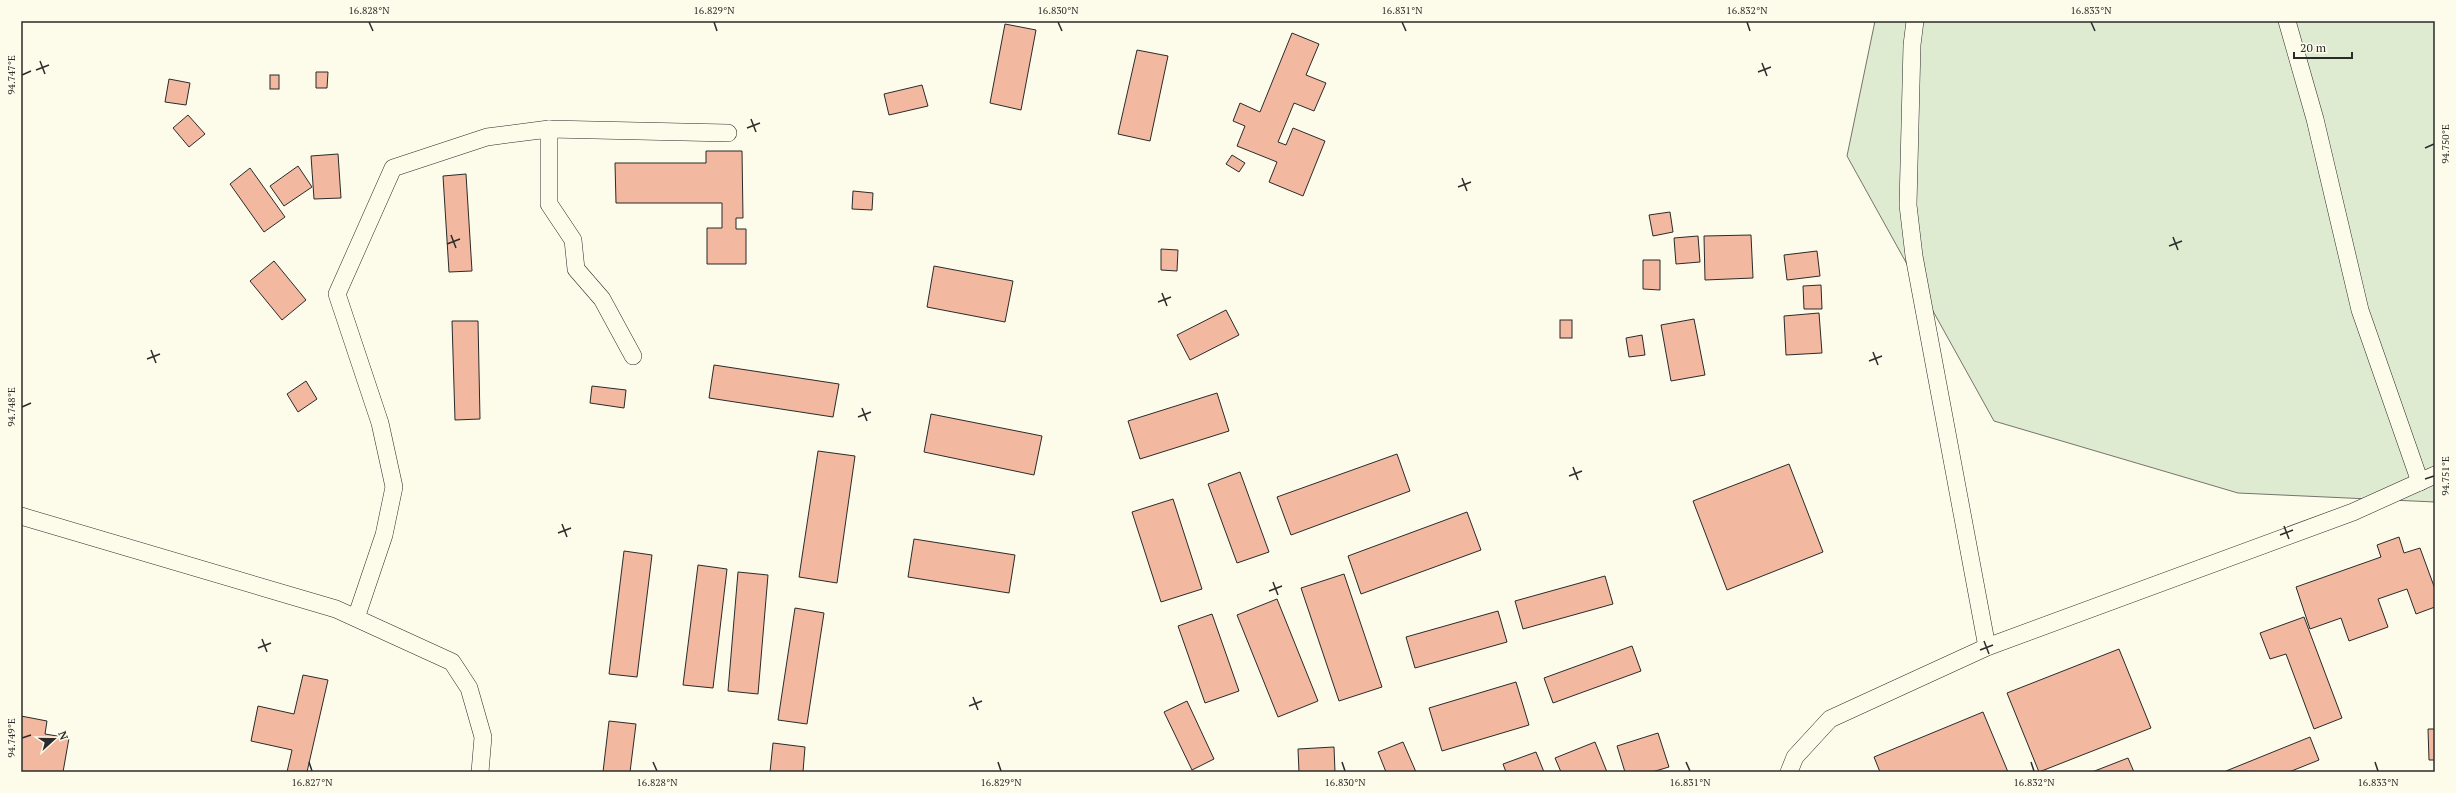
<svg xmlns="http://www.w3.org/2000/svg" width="2456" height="793" font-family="'PT Serif',serif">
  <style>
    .green { fill: #deebd1; stroke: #74746e }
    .building { fill: #f2b8a0; stroke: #2b2b2b }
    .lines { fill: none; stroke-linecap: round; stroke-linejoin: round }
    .street-casing { stroke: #2b2b2b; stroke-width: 18 }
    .street { stroke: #fdfbea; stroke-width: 17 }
    .ticks { fill: none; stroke: #2b2b2b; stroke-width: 1.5 }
    .neatline { fill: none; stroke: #2b2b2b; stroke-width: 1.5 }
    .ticks-label { font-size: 10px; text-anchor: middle; fill: #2b2b2b }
  </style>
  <rect width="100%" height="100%" fill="#fdfbea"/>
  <polygon class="green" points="1875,21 2435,21 2435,502 2238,493 1994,421 1847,156"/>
  <g class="building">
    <polygon points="1005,24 1036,30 1021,110 990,103"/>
    <polygon points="1292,33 1319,44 1306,75 1326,83 1314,111 1294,103 1278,142 1286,145 1293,128 1325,141 1303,196 1269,182 1277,162 1237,146 1245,126 1233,121 1240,103 1260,112"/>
    <polygon points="1137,50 1168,56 1150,141 1118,134"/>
    <polygon points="316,72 328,72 327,88 316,88"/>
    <rect x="270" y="75" width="9" height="14"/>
    <polygon points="169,79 190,83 186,105 165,102"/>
    <polygon points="922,85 928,106 889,115 884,94"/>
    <polygon points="188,115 205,134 189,147 173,128"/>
    <polygon points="706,151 742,151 743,218 736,218 736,229 746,229 746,264 707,264 707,228 722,228 722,203 616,203 615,163 706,163"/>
    <polygon points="338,154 341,198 314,199 311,156"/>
    <polygon points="1232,155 1245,163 1239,172 1226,164"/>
    <polygon points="298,166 312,187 284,206 270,186"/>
    <polygon points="250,168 285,217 264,232 230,184"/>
    <polygon points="466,174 472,271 449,272 443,176"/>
    <polygon points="853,191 873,193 872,210 852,209"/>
    <polygon points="1670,212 1673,232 1653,236 1649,215"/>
    <polygon points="1751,235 1753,278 1705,280 1704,236"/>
    <polygon points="1698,236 1700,262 1676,264 1674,238"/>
    <polygon points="1161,249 1178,250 1177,271 1161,270"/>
    <polygon points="1817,251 1820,276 1787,280 1784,255"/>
    <polygon points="1643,260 1660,260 1660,290 1643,289"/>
    <polygon points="274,261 306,300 282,320 250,281"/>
    <polygon points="934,266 1013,281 1005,322 927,307"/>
    <polygon points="1821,285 1822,309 1804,309 1803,286"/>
    <polygon points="1226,310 1239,335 1190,360 1177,335"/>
    <polygon points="1819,313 1822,353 1786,355 1784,316"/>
    <polygon points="1694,319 1705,375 1671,381 1661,325"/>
    <rect x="1560" y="320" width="12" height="18"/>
    <polygon points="452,321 478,321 480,419 455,420"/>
    <polygon points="1642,335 1645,355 1629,357 1626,338"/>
    <polygon points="714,365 839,384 833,417 709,398"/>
    <polygon points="306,381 317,399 298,412 287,394"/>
    <polygon points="592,386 626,390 624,408 590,403"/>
    <polygon points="1217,393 1229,431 1140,459 1128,421"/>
    <polygon points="931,414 1042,436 1034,475 924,452"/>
    <polygon points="818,451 855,456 837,583 799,577"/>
    <polygon points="1397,454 1410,491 1291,535 1277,497"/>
    <polygon points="1789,464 1823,552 1727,590 1693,501"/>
    <polygon points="1240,472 1269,552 1237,563 1208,484"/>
    <polygon points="1173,499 1202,589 1161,602 1132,512"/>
    <polygon points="1467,512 1481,550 1361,594 1348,556"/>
    <polygon points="2399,537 2404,553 2420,548 2435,589 2435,607 2416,614 2407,589 2378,599 2388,627 2349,641 2341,618 2310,629 2296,587 2381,557 2377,545"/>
    <polygon points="914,539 1015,555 1009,593 908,577"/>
    <polygon points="624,551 652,555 637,677 609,674"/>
    <polygon points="698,565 727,569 713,688 683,685"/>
    <polygon points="738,572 768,575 758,694 728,691"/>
    <polygon points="1344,574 1382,687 1339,701 1301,588"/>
    <polygon points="1605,576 1613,604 1523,629 1515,601"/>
    <polygon points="1277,599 1318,701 1278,717 1237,615"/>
    <polygon points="795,608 824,613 807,724 778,720"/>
    <polygon points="1498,611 1507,642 1415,668 1406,637"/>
    <polygon points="1212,614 1239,691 1205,703 1178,626"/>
    <polygon points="2304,617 2342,718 2314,729 2286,654 2270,659 2260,633"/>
    <polygon points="1632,646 1641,671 1553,703 1544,678"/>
    <polygon points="2119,649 2151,728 2039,772 2007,693"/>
    <polygon points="303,675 328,680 307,772 287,772 292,750 251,741 258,706 294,714"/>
    <polygon points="1516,682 1529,725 1442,751 1429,708"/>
    <polygon points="1187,701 1214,759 1192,770 1164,712"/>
    <polygon points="1983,712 2008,772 1880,772 1874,757"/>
    <polygon points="21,716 47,721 45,734 69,738 63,772 21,772"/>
    <polygon points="609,721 636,724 630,772 603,772"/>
    <polygon points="2428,729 2435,729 2435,760 2429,760"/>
    <polygon points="1658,733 1669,767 1652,772 1625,772 1617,746"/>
    <polygon points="2310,737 2319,760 2289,772 2226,771"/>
    <polygon points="1403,742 1416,772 1386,772 1378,752"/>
    <polygon points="1595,742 1607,772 1561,772 1555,758"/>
    <polygon points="773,743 805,747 803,772 770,772"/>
    <polygon points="1334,747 1335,772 1299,772 1298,749"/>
    <polygon points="1536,752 1544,772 1506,772 1503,764"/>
    <polygon points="2128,758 2134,772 2092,772"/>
  </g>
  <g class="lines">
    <defs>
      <g id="street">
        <polyline points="1915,21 1912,45 1908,205 1914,256 1987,647"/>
        <polyline points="2287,21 2315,119 2360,310 2420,482"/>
        <polyline points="549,129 549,204 573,240 576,269 602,299 633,356"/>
        <polyline points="21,516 336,609 452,662 469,688 483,737 480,772"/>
        <polyline points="356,618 384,535 394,487 380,423 337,294 393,168 487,137 549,129 728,133"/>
        <polyline points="1789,772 1795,757 1830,719 1987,647 2353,512 2435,475"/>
      </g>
    </defs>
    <use href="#street" class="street-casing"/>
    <use href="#street" class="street"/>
  </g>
  <path class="ticks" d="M369,22l4,9M714,22l3,9M1058,22l4,9M1402,22l4,9M1747,22l3,9M2091,22l4,9M40,61l5,13M1762,63l5,13M36,70l13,-5M1758,72l13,-5M22,75l9,-4M751,119l5,13M747,128l13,-5M2425,148l9,-4M1462,178l5,13M1458,187l13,-5M451,235l5,13M2173,237l5,13M447,244l13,-5M2169,246l13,-5M1162,293l5,13M1158,302l13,-5M151,350l5,13M1873,352l5,13M147,359l13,-5M1869,361l13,-5M22,407l9,-4M862,408l5,13M858,417l13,-5M1573,467l5,13M1569,476l13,-5M2425,479l9,-3M562,524l5,13M2284,526l5,13M558,533l13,-5M2280,535l13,-5M1273,582l5,13M1269,591l13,-5M262,639l5,13M1984,641l5,13M258,648l13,-5M1980,650l13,-5M973,697l5,13M969,706l13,-5M22,738l9,-3M309,762l3,9M653,762l4,9M998,762l3,9M1342,762l3,9M1686,762l4,9M2031,762l3,9M2375,762l3,9"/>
  <rect width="2456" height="793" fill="none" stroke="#fdfbea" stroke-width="44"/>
  <g transform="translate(54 739) rotate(69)" stroke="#fdfbea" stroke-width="3" paint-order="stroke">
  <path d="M0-3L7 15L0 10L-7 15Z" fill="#2b2b2b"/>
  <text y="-6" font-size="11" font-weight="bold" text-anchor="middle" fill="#2b2b2b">N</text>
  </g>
  <path d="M2294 52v6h58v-6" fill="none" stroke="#2b2b2b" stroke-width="2"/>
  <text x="2300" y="52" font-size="12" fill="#2b2b2b" stroke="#fdfbea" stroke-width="3" paint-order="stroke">20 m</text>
  <rect x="22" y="22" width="2412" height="749" class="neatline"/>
  <g class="ticks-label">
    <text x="369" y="14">16.828°N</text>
    <text x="714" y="14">16.829°N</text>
    <text x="1058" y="14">16.830°N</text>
    <text x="1402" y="14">16.831°N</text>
    <text x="1747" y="14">16.832°N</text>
    <text x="2091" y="14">16.833°N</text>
    <text transform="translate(11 75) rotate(-90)" y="4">94.747°E</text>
    <text transform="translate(2445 144) rotate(-90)" y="4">94.750°E</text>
    <text transform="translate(11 407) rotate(-90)" y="4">94.748°E</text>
    <text transform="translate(2445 476) rotate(-90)" y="4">94.751°E</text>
    <text transform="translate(11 738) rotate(-90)" y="4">94.749°E</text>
    <text x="312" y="786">16.827°N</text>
    <text x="657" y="786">16.828°N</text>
    <text x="1001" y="786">16.829°N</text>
    <text x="1345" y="786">16.830°N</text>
    <text x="1690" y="786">16.831°N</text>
    <text x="2034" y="786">16.832°N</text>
    <text x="2378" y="786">16.833°N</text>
  </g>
</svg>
